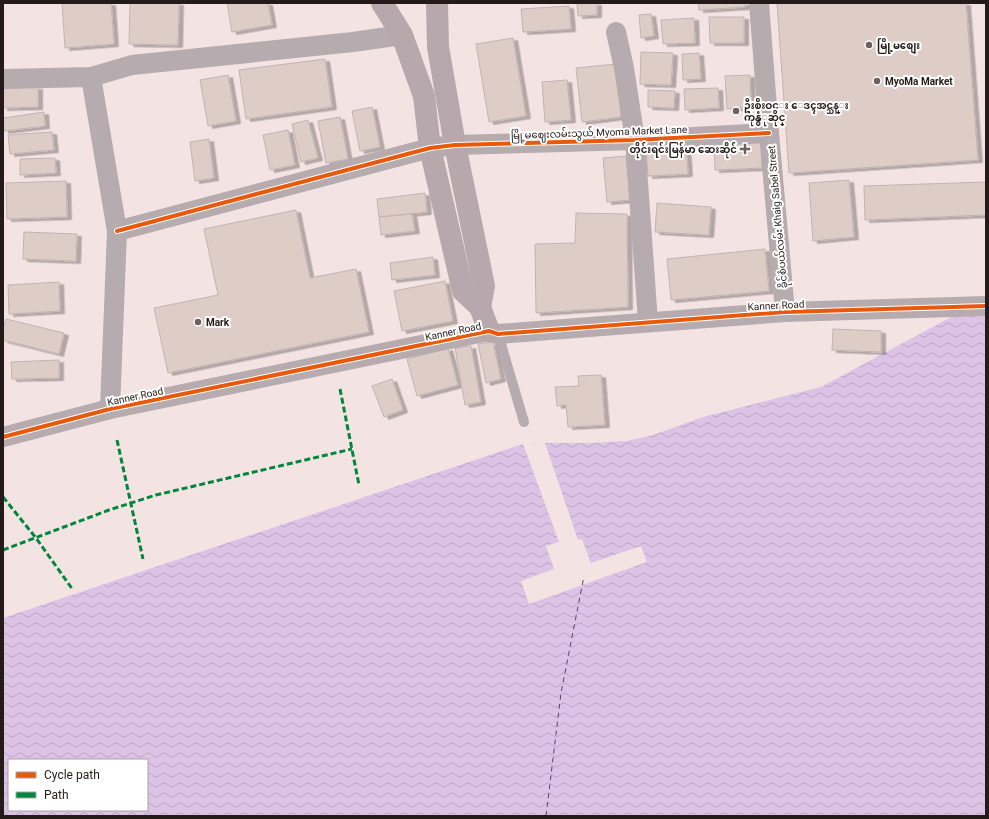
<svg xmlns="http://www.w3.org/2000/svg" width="989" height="819" font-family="Roboto,'Noto Sans Myanmar',sans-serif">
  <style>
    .water { fill: url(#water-waves); fill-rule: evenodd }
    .pier { fill: #f4e3e3 }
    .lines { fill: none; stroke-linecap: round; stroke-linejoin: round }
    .ferry { stroke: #603b77; stroke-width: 1; stroke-dasharray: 5 4; stroke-linecap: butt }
    .building { fill: #decdc7; stroke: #c0b4b2; filter: url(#shadow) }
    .lane { stroke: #b6abae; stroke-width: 10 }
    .street { stroke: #b6abae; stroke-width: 20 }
    .highway { stroke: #b6a8ac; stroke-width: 22 }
    .quiet { stroke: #00873e; stroke-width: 3; stroke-dasharray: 6 3; stroke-linecap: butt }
    .cycleway-casing { stroke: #fff; stroke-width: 6 }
    .cycleway { stroke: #e8590c; stroke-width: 4 }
    .poi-dot { fill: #6d6060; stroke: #fff; stroke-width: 1.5 }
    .labels { text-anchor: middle; stroke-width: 4; stroke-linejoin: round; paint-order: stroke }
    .poi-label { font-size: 10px; font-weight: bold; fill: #241a1a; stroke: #fff; text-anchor: start }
    .street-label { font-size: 10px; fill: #241a1a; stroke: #fff }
  </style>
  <defs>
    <pattern id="water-waves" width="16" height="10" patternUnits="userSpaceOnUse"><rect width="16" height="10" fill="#dcc3e5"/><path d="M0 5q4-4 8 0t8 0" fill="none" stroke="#bda7c4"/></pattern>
    <filter id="shadow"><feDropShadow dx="4.5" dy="2.5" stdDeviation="0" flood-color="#0004"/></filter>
  </defs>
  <rect width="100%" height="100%" fill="#f4e3e3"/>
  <path class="water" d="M986,312v504h-983v-198l520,-174h6l16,-1h46l36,-2 26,-6 50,-18 118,-30 134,-72zM9,760h138v50h-138z"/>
  <polygon class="pier" points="545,443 578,540 582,539 591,563 641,546 647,562 529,604 521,581 554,569 546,546 559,542 523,444"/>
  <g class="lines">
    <polyline class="ferry" points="546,816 561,693 584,576"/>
  </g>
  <g class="building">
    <polygon points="62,3 111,3 114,44 65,48"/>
    <polygon points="130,3 179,3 178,45 129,44"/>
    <polygon points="227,3 268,3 272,25 232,32"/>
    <polygon points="577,3 597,3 597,15 578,16"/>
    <polygon points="698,3 745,3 745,7 699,10"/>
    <polygon points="777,3 966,3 978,160 789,173"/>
    <polygon points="569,6 571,29 523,32 521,9"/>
    <polygon points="651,14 654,36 641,38 639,15"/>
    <polygon points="709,17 744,17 744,43 710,43"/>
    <polygon points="694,18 695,43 663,44 661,20"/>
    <polygon points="513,38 526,116 489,122 476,44"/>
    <polygon points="641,52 673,53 671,85 640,84"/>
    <polygon points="699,53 701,79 683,80 682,54"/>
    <polygon points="325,59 332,107 246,119 239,70"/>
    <polygon points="616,64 621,117 582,122 576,68"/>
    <polygon points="228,75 236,121 208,126 200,80"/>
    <polygon points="750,75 751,107 727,109 725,76"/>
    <polygon points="567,80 571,120 545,122 542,82"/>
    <polygon points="38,87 38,107 3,108 3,88"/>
    <polygon points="718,88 719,108 685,110 684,89"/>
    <polygon points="648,90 675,91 674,108 648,107"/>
    <polygon points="372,107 380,147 360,151 352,111"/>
    <polygon points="44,112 45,126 4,131 3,118"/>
    <polygon points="340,117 348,159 326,163 318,121"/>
    <polygon points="308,120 318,158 301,162 292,124"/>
    <polygon points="288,130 295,165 270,170 263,135"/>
    <polygon points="52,132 54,150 10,154 8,135"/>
    <polygon points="209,139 214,178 195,181 190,142"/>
    <polygon points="761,140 762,168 715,170 714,142"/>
    <polygon points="686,144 688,174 648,176 646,147"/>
    <polygon points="626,156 630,200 607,202 603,158"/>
    <polygon points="55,158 56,173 20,175 20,159"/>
    <polygon points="849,180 854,237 813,241 809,183"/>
    <polygon points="66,181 67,217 7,219 6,183"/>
    <polygon points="986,182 986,215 865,220 864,186"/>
    <polygon points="425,193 427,212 379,217 377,199"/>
    <polygon points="657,203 711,207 709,235 655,232"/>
    <polygon points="296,210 310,278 356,269 369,332 168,373 154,308 218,295 204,229"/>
    <polygon points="576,213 627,214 628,307 536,313 535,244 575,243"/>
    <polygon points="412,214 415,231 381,235 379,217"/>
    <polygon points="24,232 77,234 76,261 23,259"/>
    <polygon points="765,249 769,291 671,300 667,259"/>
    <polygon points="433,257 435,275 392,280 390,263"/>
    <polygon points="445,281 453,321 402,331 394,291"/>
    <polygon points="59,282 60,311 9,314 8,285"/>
    <polygon points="6,319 64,333 59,354 3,340 3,329"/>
    <polygon points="833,329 881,331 881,352 832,350"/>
    <polygon points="493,342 501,379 486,383 478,344"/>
    <polygon points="471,346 481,402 465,405 455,348"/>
    <polygon points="448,348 458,385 417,396 407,359"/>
    <polygon points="59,360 59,378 12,379 11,362"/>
    <polygon points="601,375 605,425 568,427 566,405 557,406 555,387 579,386 578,376"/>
    <polygon points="392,379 403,410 384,417 372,386"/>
  </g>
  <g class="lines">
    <polyline class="lane" points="498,334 524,422"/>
    <g class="street">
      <polyline points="759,3 769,133 785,312"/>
      <polyline points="616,32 624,68 635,140 648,322"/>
      <polyline points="91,77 117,231 110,409"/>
      <polyline points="3,79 91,77 132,65 353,42 402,35"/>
      <polyline points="117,231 430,148 455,145 635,140 769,133"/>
      <polyline points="3,437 110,409 489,331 498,334 785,312 986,306"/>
    </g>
    <g class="highway">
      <polyline points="382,3 402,35 424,96 430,148 463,291 480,307 489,331"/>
      <polyline points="437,3 438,47 455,145 484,286 480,307"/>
    </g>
    <g class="quiet">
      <polyline points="340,389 359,485"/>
      <polyline points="117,440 143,559"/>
      <polyline points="3,497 36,538 73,590"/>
      <polyline points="3,550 109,510 156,495 352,449"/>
    </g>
    <defs>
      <g id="cycleway">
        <polyline points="117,231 430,148 455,145 635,140 769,133"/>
        <polyline points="3,437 110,409 489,331 498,334 785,312 986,306"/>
      </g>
    </defs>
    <use href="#cycleway" class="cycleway-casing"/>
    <use href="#cycleway" class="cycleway"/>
  </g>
  <g class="poi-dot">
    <circle cx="869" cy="45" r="4"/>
    <circle cx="877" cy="81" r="4"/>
    <circle cx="736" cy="111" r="4"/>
    <path d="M743 143h4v4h4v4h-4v4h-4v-4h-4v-4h4z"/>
    <circle cx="198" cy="322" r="4"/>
  </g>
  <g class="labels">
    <g class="poi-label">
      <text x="877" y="49">မြို့မစျေး</text>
      <text x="885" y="85">MyoMa Market</text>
      <text x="744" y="109">ဦးစိုးဝင္း ေဒၚအင္သန္း<tspan x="744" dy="12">ကုန္စံုဆိုင္</tspan></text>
      <text x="737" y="153" text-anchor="end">တိုင်းရင်းမြန်မာ ဆေးဆိုင်</text>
      <text x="206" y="326">Mark</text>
    </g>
    <g class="street-label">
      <text transform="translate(599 132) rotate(-2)" y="4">မြို့မဈေးလမ်းသွယ် Myoma Market Lane</text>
      <text transform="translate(777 217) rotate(-95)" y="4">ခိုင်စံပယ်လမ်း Khaig Sabel Street</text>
      <text transform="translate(776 305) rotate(-3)" y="4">Kanner Road</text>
      <text transform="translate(453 331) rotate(-12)" y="4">Kanner Road</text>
      <text transform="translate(135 396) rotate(-12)" y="4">Kanner Road</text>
    </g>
  </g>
  <rect width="989" height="819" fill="none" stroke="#241a1a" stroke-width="8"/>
  <rect x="8" y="759" width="140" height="52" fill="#ffffff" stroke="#a7a3a3"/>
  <rect x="16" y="772" width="20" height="6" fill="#e8590c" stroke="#a7a3a3"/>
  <text x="44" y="779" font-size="12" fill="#241a1a">Cycle path</text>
  <rect x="16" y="792" width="20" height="6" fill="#00873e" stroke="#a7a3a3"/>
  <text x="44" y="799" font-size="12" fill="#241a1a">Path</text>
</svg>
